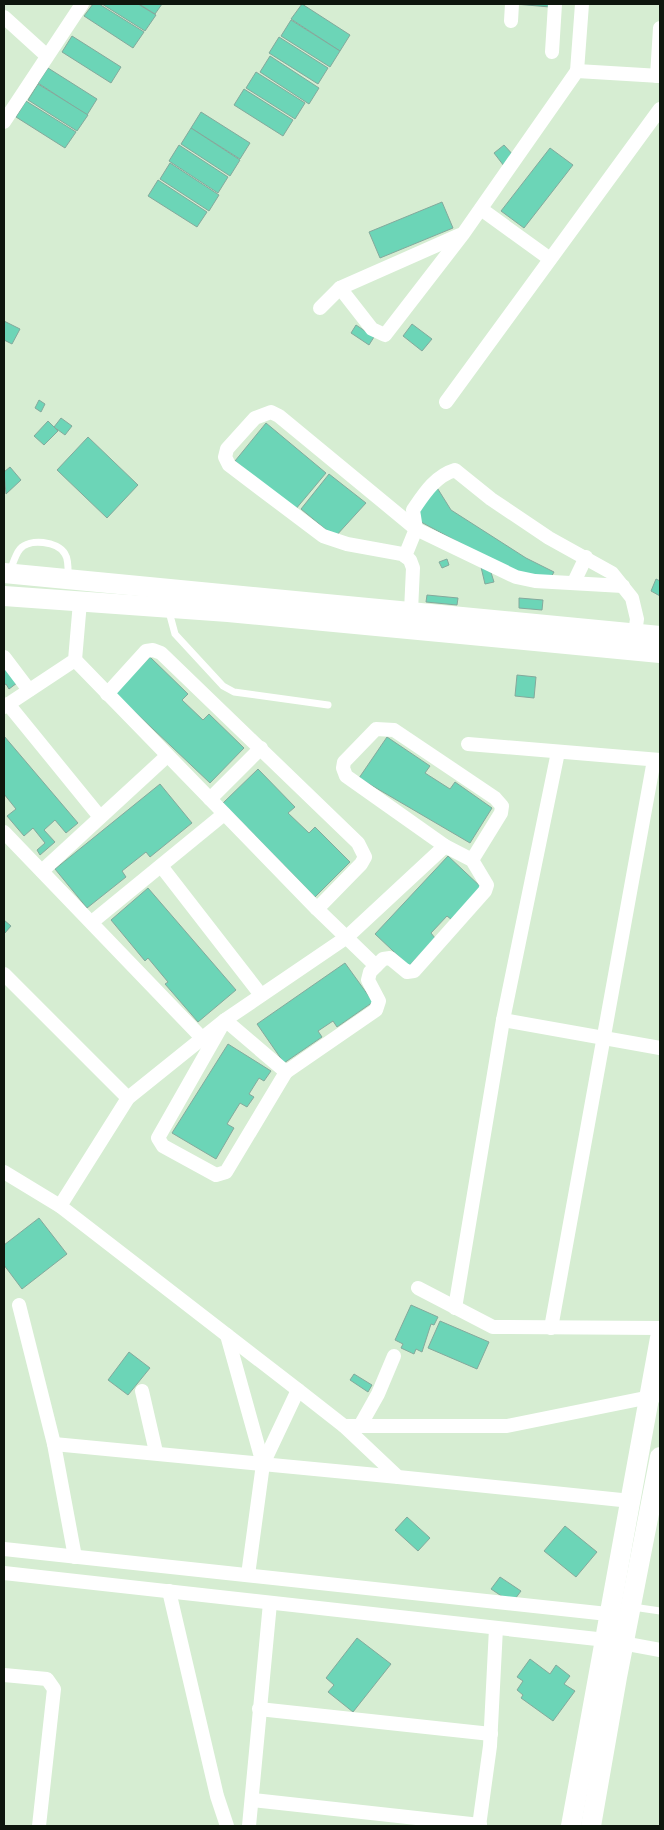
<svg xmlns="http://www.w3.org/2000/svg" width="664" height="1830" font-family="Roboto,sans-serif">
  <style>
    .building { fill: #6cd5b7; stroke: #84a99c }
    .lines { fill: none; stroke-linecap: round; stroke-linejoin: round }
    .lane { stroke: #fff; stroke-width: 7 }
    .street { stroke: #fff; stroke-width: 14 }
    .secondary { stroke: #fff; stroke-width: 20 }
  </style>
  <rect width="100%" height="100%" fill="#d6edd2"/>
  <g class="building">
    <polygon points="93,4 99,4 144,32 133,48 84,16"/>
    <polygon points="102,4 138,4 156,15 145,31"/>
    <polygon points="139,4 162,4 155,14"/>
    <polygon points="302,4 350,35 340,51 291,19"/>
    <polygon points="515,4 550,4 550,7"/>
    <polygon points="291,20 340,51 330,67 281,36"/>
    <polygon points="72,36 121,67 111,83 62,52"/>
    <polygon points="279,37 328,68 318,84 269,53"/>
    <polygon points="270,56 319,88 309,104 260,72"/>
    <polygon points="48,68 97,99 87,115 38,83"/>
    <polygon points="256,72 305,103 295,119 246,88"/>
    <polygon points="38,84 88,115 77,131 28,100"/>
    <polygon points="244,89 293,120 283,136 234,105"/>
    <polygon points="26,101 76,132 65,148 16,117"/>
    <polygon points="201,112 250,143 240,159 191,128"/>
    <polygon points="191,128 240,160 230,176 181,144"/>
    <polygon points="179,145 228,177 218,193 169,161"/>
    <polygon points="504,145 515,157 504,166 494,153"/>
    <polygon points="550,148 573,165 524,228 501,211"/>
    <polygon points="170,163 219,195 209,211 160,179"/>
    <polygon points="158,180 207,212 197,227 148,196"/>
    <polygon points="442,202 453,228 380,258 369,232"/>
    <polygon points="4,321 20,329 12,344 4,340"/>
    <polygon points="412,324 432,339 422,351 403,336"/>
    <polygon points="356,325 374,337 369,345 351,333"/>
    <polygon points="39,400 45,404 41,412 35,408"/>
    <polygon points="61,418 72,426 65,435 54,427"/>
    <polygon points="48,421 58,431 44,445 34,436"/>
    <polygon points="266,423 326,473 295,510 235,461"/>
    <polygon points="88,437 138,485 107,518 57,470"/>
    <polygon points="10,467 21,480 6,494 4,472"/>
    <polygon points="329,474 366,503 335,537 301,509"/>
    <polygon points="436,486 451,510 526,558 554,572 550,579 527,579 421,522 417,512"/>
    <polygon points="447,559 449,565 442,568 439,562"/>
    <polygon points="489,566 494,582 485,584 481,567"/>
    <polygon points="656,579 660,581 660,596 651,591"/>
    <polygon points="427,595 458,598 457,605 426,602"/>
    <polygon points="519,598 543,600 542,610 519,608"/>
    <polygon points="150,657 188,694 182,700 203,720 209,714 244,748 210,783 115,693"/>
    <polygon points="4,665 17,683 9,689 6,684 4,685"/>
    <polygon points="517,675 536,677 534,698 515,696"/>
    <polygon points="4,736 78,823 66,833 55,820 44,830 55,842 40,855 37,850 45,843 33,828 24,836 7,816 16,809 4,794"/>
    <polygon points="387,737 430,766 425,773 450,789 455,782 492,808 470,843 359,778"/>
    <polygon points="258,769 295,807 288,813 309,833 315,827 350,862 315,897 223,803"/>
    <polygon points="160,784 192,823 150,857 146,852 122,871 126,877 87,908 55,869"/>
    <polygon points="448,856 482,888 452,920 447,916 431,933 435,938 409,966 375,934"/>
    <polygon points="148,888 236,990 198,1022 165,984 168,982 148,958 145,961 111,920"/>
    <polygon points="4,920 11,926 4,934"/>
    <polygon points="345,963 373,1002 337,1027 333,1021 318,1031 322,1037 284,1063 257,1024"/>
    <polygon points="228,1044 271,1071 264,1081 259,1078 249,1094 254,1097 247,1107 240,1103 227,1124 234,1128 216,1159 172,1133"/>
    <polygon points="39,1218 67,1254 22,1289 4,1265 4,1245"/>
    <polygon points="411,1305 438,1317 434,1325 431,1324 422,1352 416,1349 414,1354 401,1348 403,1344 395,1340"/>
    <polygon points="440,1321 489,1342 477,1369 428,1348"/>
    <polygon points="129,1352 150,1368 128,1395 108,1380"/>
    <polygon points="354,1374 372,1385 368,1392 350,1380"/>
    <polygon points="407,1517 430,1538 418,1551 395,1530"/>
    <polygon points="565,1526 597,1552 576,1577 544,1551"/>
    <polygon points="500,1577 521,1591 512,1603 491,1589"/>
    <polygon points="357,1638 391,1664 353,1712 328,1692 334,1685 326,1678"/>
    <polygon points="530,1659 550,1674 556,1665 570,1676 564,1684 575,1691 553,1721 521,1698 523,1695 517,1690 523,1681 517,1677"/>
  </g>
  <g class="lines">
    <g class="lane">
      <path d="M10,571c3,-7 5,-16 10,-22 9,-11 38,-8 45,5 4,6 3,17 3,24"/>
      <polyline points="168,608 175,634 223,686 234,692 328,705"/>
      <polyline points="633,1607 660,1611"/>
    </g>
    <g class="street">
      <polyline points="4,17 47,56"/>
      <polyline points="511,21 512,4"/>
      <polyline points="552,52 555,4"/>
      <polyline points="577,71 582,4"/>
      <polyline points="657,76 660,28"/>
      <polyline points="4,122 82,4"/>
      <polyline points="481,209 550,259"/>
      <polyline points="340,288 372,329 385,335 463,234 577,71 660,76"/>
      <polyline points="320,308 340,288 460,235"/>
      <polyline points="446,402 660,109"/>
      <path d="M405,556l11,-27 -3,-19c11,-16 22,-34 42,-40l36,29 58,39 63,35 20,25 5,21 -2,14"/>
      <polyline points="574,582 586,557"/>
      <polyline points="411,611 413,568 410,560 402,554 347,544 323,536 229,465 225,457 227,449 255,418 271,412 279,416 416,529 516,577 535,581 623,586"/>
      <polyline points="4,657 29,690"/>
      <polyline points="75,660 317,909 376,966 370,972 368,980 379,1001 376,1010 286,1072"/>
      <polyline points="107,694 146,651 153,650 161,653 358,843 365,857 361,864 317,909"/>
      <polyline points="8,704 100,817"/>
      <polyline points="4,707 75,660 80,602"/>
      <polyline points="468,744 660,760"/>
      <polyline points="210,799 261,748"/>
      <polyline points="4,832 202,1038"/>
      <polyline points="161,866 261,995"/>
      <polyline points="42,871 167,756"/>
      <polyline points="92,922 224,814"/>
      <polyline points="376,966 383,959 390,958 407,972 414,971 485,891 487,885 472,860 445,846 346,776 343,768 344,762 376,729 394,730 495,798 502,806 501,813 472,860"/>
      <polyline points="4,974 128,1098"/>
      <polygon points="225,1020 286,1072 226,1172 216,1175 163,1146 158,1138"/>
      <polyline points="503,1020 660,1048"/>
      <polyline points="4,1172 60,1206 298,1390 344,1426 398,1477 631,1501"/>
      <polyline points="60,1206 128,1098 225,1020 347,937 445,846"/>
      <polyline points="418,1288 493,1327 660,1328"/>
      <polyline points="19,1305 54,1444 75,1557"/>
      <polyline points="455,1308 503,1020 558,752"/>
      <polyline points="551,1328 654,760"/>
      <polyline points="227,1335 263,1464 248,1575"/>
      <polyline points="142,1391 156,1452"/>
      <polyline points="344,1426 507,1426 660,1395"/>
      <polyline points="360,1426 378,1394 394,1356"/>
      <polyline points="54,1444 398,1477"/>
      <polyline points="263,1464 298,1390"/>
      <polyline points="4,1549 617,1615"/>
      <polyline points="4,1573 606,1640 660,1650"/>
      <polyline points="169,1591 217,1796 227,1826"/>
      <polyline points="4,1675 47,1679 54,1689 39,1826"/>
      <polyline points="259,1709 491,1734"/>
      <polyline points="253,1800 480,1825"/>
      <polyline points="249,1826 270,1603"/>
      <polyline points="479,1826 490,1746 496,1628"/>
    </g>
    <g class="secondary">
      <polyline points="4,573 660,636"/>
      <polyline points="4,596 228,612 660,653"/>
      <polyline points="571,1826 660,1338"/>
      <polyline points="591,1826 617,1677 660,1457"/>
    </g>
  </g>
  <rect width="664" height="1830" fill="none" stroke="#0e160d" stroke-width="10"/>
</svg>
